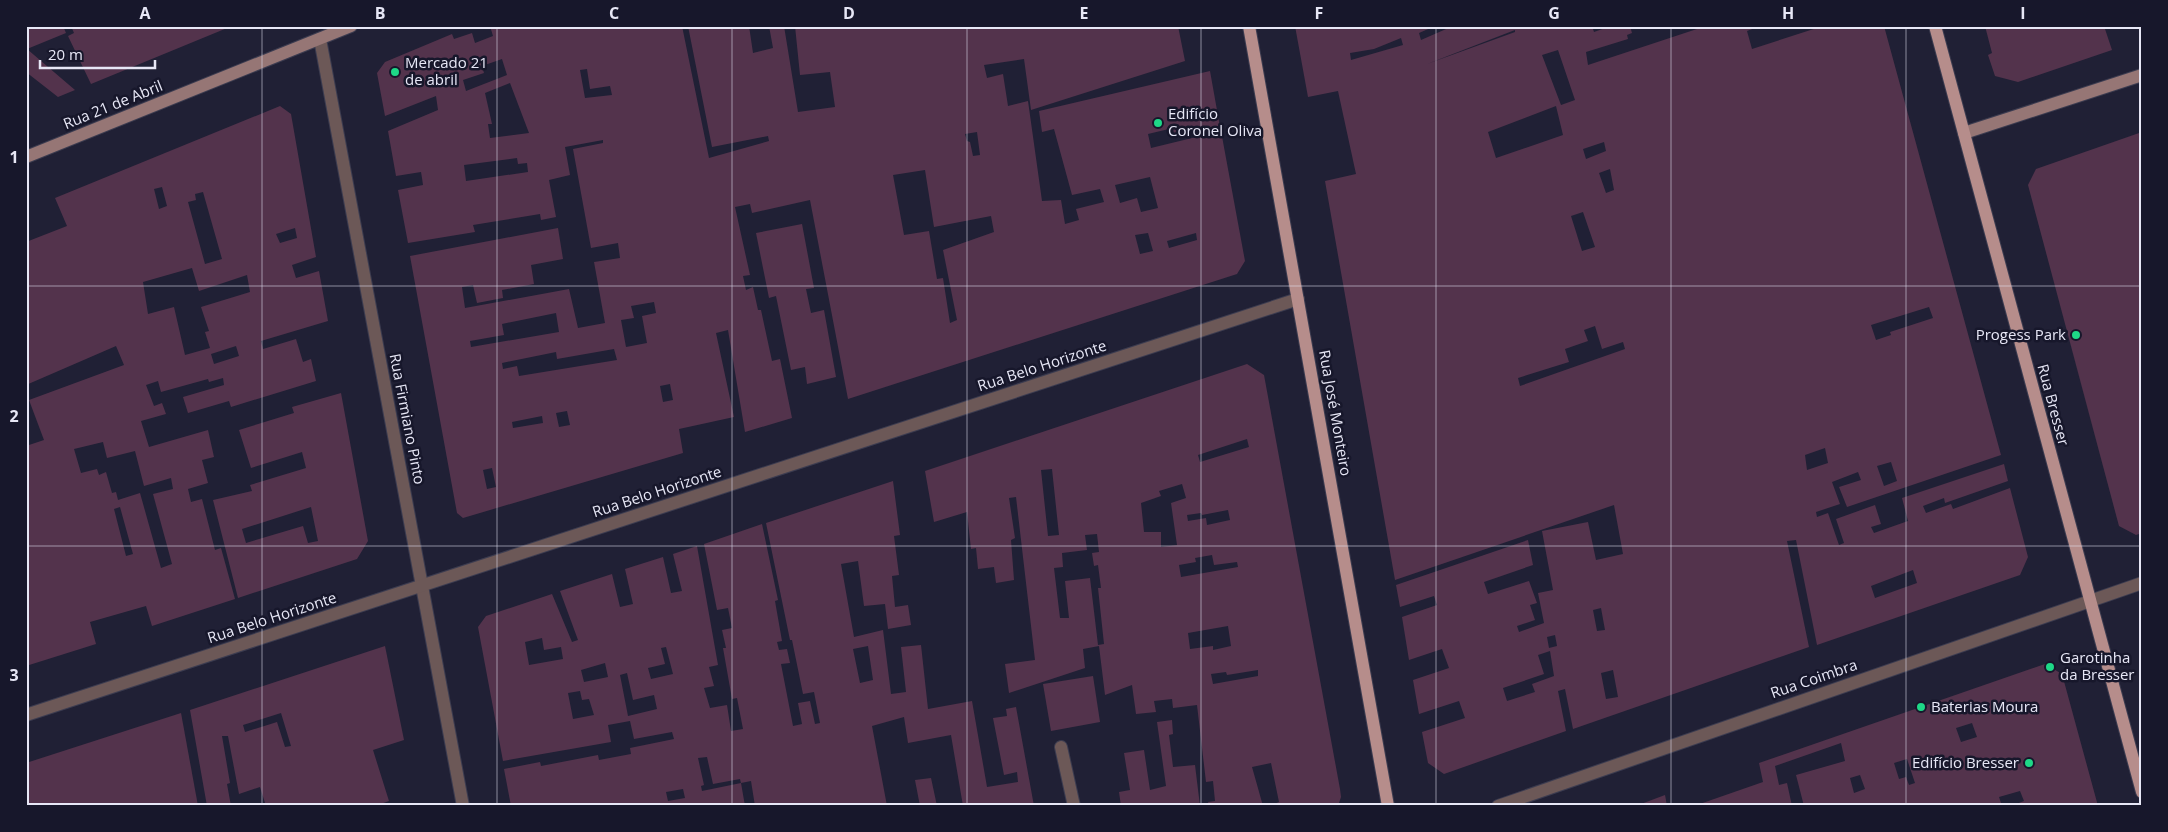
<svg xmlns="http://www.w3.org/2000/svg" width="2168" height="832" font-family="'Open Sans',sans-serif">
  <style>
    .building { fill: #53334c; fill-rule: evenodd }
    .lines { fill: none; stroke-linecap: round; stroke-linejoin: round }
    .lane-casing { stroke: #3c3c50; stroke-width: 14 }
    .street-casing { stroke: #3c3c50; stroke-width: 14 }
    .secondary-casing { stroke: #3c3c50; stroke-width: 14 }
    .primary-casing { stroke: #3c3c50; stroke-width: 14 }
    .lane { stroke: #6c5857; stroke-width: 12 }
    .street { stroke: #6c5857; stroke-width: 12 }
    .secondary { stroke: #967675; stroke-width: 12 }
    .primary { stroke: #b68d8b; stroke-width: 12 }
    .grid { fill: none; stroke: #e7e7f6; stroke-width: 1; stroke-opacity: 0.55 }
    .poi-dot { fill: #1ed887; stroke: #17172b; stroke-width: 2 }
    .labels { text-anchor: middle; stroke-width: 5; stroke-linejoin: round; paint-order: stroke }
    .poi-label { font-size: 15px; fill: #e7e7f6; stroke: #17172b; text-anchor: start }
    .street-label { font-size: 15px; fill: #e7e7f6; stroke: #17172b }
    .neatline { fill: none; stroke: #e7e7f6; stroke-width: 2 }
    .grid-label { font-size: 16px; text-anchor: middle; font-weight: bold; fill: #e7e7f6 }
  </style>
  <rect width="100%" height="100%" fill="#202035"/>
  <g class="building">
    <polygon points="26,26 63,26 66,33 27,49 75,90 58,97 26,72"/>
    <polygon points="71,26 232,26 91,84 68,36 74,33"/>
    <path d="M490,26h192l27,132 60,-17 -1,-5 -56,11 -24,-121h61l4,27 20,-5 -4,-22h15l14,86 37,-5 -5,-35 -30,3 -5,-49h383l7,35 -154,49 -7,-51 -40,6 3,13 16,-4 5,32 20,-5 14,100 19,-1 4,24 14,-4 -3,-11 28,-7 -4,-13 -28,6 -18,-66 -12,3 -3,-21 171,-40 10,56 -45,11 -2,-10 -25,6 3,14 70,-17 24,130 -8,13 -389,125 -38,-199 -58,13 -2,-9 -15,3 15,68 -7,1 3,14 7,-3 5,23h3l11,51 8,-2 12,59 -47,14 -17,-102 -12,3 18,84 -55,12 4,24 -220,65 -6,-5 -47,-257 148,-28 5,31 -32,6 3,19 -32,6 1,8 -26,5 -4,-18 -11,2 3,21 104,-19 9,39 27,-5 -11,-61 26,-4 -2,-15 -27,5 -18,-99 30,-6v-3l-38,7 5,28 -21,5 7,37 -15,3 -1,-6 -67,11 2,7 -67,11 -10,-53 25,-5 -1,-7 -1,-6 -25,4 -8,-45 50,-21 -2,-14 -51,20 -8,-43 8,-11 67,-28 2,5 18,-6 3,10 18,-7zM502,59l5,16 -41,16 -3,-11 21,-7 -2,-7zM587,69l3,20 20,-3 2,9 -27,3 -5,-28zM510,83l19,50 -39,5 -2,-14h4l-7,-31zM977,132l3,23 -7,1 -3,-14 -3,-1 -2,-7zM517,158l1,6 9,-1 1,9 -62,9 -2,-16zM925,170l9,57 57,-11 3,16 -51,18 14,70 -7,3 -7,-45 -6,1 -8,-48 -25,4 -11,-60zM1150,177l8,31 -17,4 -4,-14 -17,5 -5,-18zM1148,233l5,18 -13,3 -5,-19zM1196,233l1,7 -28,8 -2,-7zM654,302l2,11 -14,3 5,27 -21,4 -5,-27 13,-2 -3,-12zM556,313l3,19 -88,15 -1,-6 34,-6 -2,-11zM614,349l3,11 -98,16 -2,-10 -14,3 -1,-6 54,-11 1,7zM670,384l3,16 -10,2 -3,-16zM567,411l3,14 -11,2 -3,-14zM542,416l1,7 -30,5 -1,-6zM492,468l4,19 -9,2 -4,-19z"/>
    <path d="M1295,26h140l-16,7 2,7 32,-14h139l2,6 17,-6h19l2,7 -5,2 1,4 -42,13 2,13 118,-39h54l-13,5 5,18 71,-23h61l117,429 -154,52 -8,-20 22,-7 -3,-8 -26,10 8,22 -24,8 1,5 11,-4 11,32 5,-2 -8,-24 39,-14 6,19 -10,3 3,6 34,-12 -6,-23 102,-34 4,17 -63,22 -1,-5 -21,8 3,7 25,-9 2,5 57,-21 18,69 -8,18 -203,70 -21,-105 -9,1 22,106 -236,82 -8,-40 -7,2 8,40 -122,43 -16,-11 -6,-31 43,-14 -6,-17 -40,13 -6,-34 36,-12 -7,-19 -33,11 -7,-43 35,-12 -3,-9 -34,11 -4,-22 132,-45 5,25 -49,17 4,12 41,-13 8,22 -7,2 5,15 -18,6 2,6 25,-9 -6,-30 15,-3 -11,-59 46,-9 8,38 27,-6 -9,-49 -219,75 -70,-399 31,-7 -18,-83 -30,6zM1515,30v2l-88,32zM1401,38l2,7 -52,15 -1,-7 24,-4zM1558,50l17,50 -14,5 -19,-50zM1556,106l7,29 -67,23 -8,-26zM1604,142l2,9 -20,8 -3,-10zM1610,169l4,21 -8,3 -7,-20zM1583,212l12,35 -13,4 -11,-35zM1929,307l4,11 -43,14 1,3 -15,5 -5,-15zM1595,326l7,23 21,-7 2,7 -105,37 -2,-8 51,-16 -4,-13 23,-8 -4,-11zM1825,448l3,15 -21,7 -2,-15zM1891,462l6,19 -13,5 -7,-20zM1913,570l4,13 -42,15 -4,-12zM1601,608l4,22 -8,1 -4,-21zM1555,635l2,11 -8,2 -2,-11zM1550,651l4,25 -22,8 3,8 -28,9 -4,-13 41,-14 -6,-19zM1613,670l5,27 -12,2 -5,-26z"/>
    <polygon points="1985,26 2104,26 2112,50 2018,82 1995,76 1988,55 1992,53"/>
    <path d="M280,106l11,8 25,143 -24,8 4,13 23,-7 9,50 -67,20 2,8 33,-10 7,23 8,-3 5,22 -85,26 -2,-6 -41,12 -5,-16 41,-12 -1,-7 -14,4 -1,-3 -47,13 -3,-11 -12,4 8,21 8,-3 4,11 -25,7 8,26 59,-17 6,27 -12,3 6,23 -20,6 3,13 11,-3 13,51 6,-2 14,51 -83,27 -6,-20 -56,16 6,22 -70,22v-220l18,-6 -15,-40 95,-35 -8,-19 -90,39v-143l41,-16 -12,-28zM162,187l5,19 -8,3 -5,-20zM203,192l19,67 -17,5 -17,-62 8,-2 -1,-6zM295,228l2,10 -17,5 -4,-9zM192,268l7,23 48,-16 3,17 -49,15 8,24 -4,1 5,16 -25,7 -11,-48 -26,7 -5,-32zM236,346l3,10 -25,8 -3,-10zM103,442l4,16 28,-7 9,35 27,-8 2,11 -20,5 19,70 -11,4 -21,-75 -22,7 -2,-8 -4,1 -6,-21 -7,3 -2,-6 -16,4 -7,-24zM120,507l13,47 -7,2 -12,-47z"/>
    <polygon points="2142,132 2142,533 2136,535 2119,526 2028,185 2036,169"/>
    <polygon points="802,224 814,288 806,289 811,313 824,310 836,377 807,384 805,367 791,370 776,296 769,298 756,233"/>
    <path d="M1247,364l17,11 76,414 1,8 -3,9h-69l10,-4 -8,-39 -19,4 11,39h-54l-1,-4 7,-1 -2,-20 -7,1 -9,-77 -24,3 -1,-9 -18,2 2,11 -20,2 -4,-29 -27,10 -6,-49 -16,3 2,19 -76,25 -4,-29 30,-4 -19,-163 -7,1 6,40 -4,2 3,40 -18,3 -2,-16 -16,2 -2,-21 -5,1 -4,-37 -33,10 -9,-51zM1247,439l2,8 -49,15 -2,-7zM1052,469l7,66 -11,1 -7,-66zM1182,484l4,14 -15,5 6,42 -16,2v-15h-17l-3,-29 20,-7 -2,-5zM1228,510l2,10 -23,5 -1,-7 -18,3 -1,-6 14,-2 1,2zM1097,534l2,18 -7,1 2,13 4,-1 3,23h-3l6,56 -6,1 -8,-67 -25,3 4,37h-9l-6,-50 9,-1 -1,-14 25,-3 -2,-15zM1212,555l2,10 23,-3 1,5 -57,10 -2,-12 17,-3 -1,-4zM1228,626l3,20 -18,4v-4l-23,3 -2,-16zM1258,670v6l-45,8 -2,-10 15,-2 1,3z"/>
    <path d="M341,393l27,148 -11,18 -119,39 -25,-98 39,-9 -2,-6 56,-17 -4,-16 -51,16 -12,-38 55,-17 -2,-6zM311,507l7,34 -10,2 -5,-17 -57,17 -4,-14z"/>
    <path d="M893,481l7,54 -6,1 5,39 -7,1 3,31 13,-2 3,20 -23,4 -3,-25 -21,2 -6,-45 -17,3 13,73 29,-7 8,64 15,-2 -5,-45 20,-2 7,64 44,-8 15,86 31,-5 -1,-10 -13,3 -11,-57 14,-2 -1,-7 10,-2 18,99h-71l-12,-71 -43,8 -4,-26 -32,9 15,80h-132l-4,-25 -10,2 -1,-4 -27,5 -6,-27 -9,1 6,27 -3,1 1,5 39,-8 4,23h-139v-3l-16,3h-79l-7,-37 36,-7 1,4 57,-11 1,5 32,-6 -1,-6 44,-9 -2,-7 -38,7 -4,-18 -22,4 3,17 -108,19 -25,-134 8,-11 66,-22 20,48 6,-2 -18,-49 52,-17 8,33 13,-3 -8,-35 38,-12 8,36 11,-2 -9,-37 24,-8 21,119 -9,2 5,19 -10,2 6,20 17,-3 4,26 12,-2 -6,-31 -5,1 -9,-51h3l-4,-18 10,-2 -4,-20 -11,2 -13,-66 58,-20 16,76 -3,1 7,40 -5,1 2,8 8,-1 3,14 -9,1 12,62 9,-2 -4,-21 12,-2 5,23 5,-1 -6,-31 -11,2 -11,-54h-2l-24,-117zM542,638l2,12 17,-3 2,12 -34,6 -4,-23zM868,646l5,34 -13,3 -7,-34zM666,647l7,27 -22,5 -3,-11 17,-4 -4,-16zM605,663l3,14 -24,5 -3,-12zM627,673l6,27 21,-5 3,14 -29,7 -8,-41zM580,691l2,9 7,-1 5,16 -21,4 -5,-26zM683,789l2,9 -17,3 -2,-9z"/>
    <path d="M385,646l19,94 -31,10 16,51 -14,5h-109l-6,-19 -21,7 -11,-58h-6l8,47 -3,1 4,22h-24l-17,-96zM281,713l10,33 -6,1 -8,-25 -32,10 -2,-7z"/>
    <path d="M2045,664l17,10 36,132h-87l13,-5 -4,-10 -21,6 3,9h-198l-8,-31 49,-14 -4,-18 -66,23 4,19 8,-2 5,23h-98l69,-24 -4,-19zM1972,723l5,14 -16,5 -5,-14zM1907,759l8,24 -6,2 -3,-8 -7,2 -5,-16zM1860,775l5,14 -11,4 -4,-15z"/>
    <polygon points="1093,676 1100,722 1051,731 1043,684"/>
    <polygon points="181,713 198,806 26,806 26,763"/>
    <polygon points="1172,720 1173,734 1169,735 1173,767 1195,765 1200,806 1121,806 1119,792 1130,790 1124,753 1144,750 1150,790 1166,786 1157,722"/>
    <polygon points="931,778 937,806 920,806 915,780"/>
    <polygon points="1665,795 1667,806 1642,806 1641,804"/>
  </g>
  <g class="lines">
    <defs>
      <polyline id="lane" points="1061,747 1074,806"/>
      <g id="street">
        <polyline points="320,39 463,806"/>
        <polyline points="26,715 1298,299"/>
        <polyline points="1498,806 2142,583"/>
      </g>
      <g id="secondary">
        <polyline points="1964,133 2142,75"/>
        <polyline points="26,157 351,26"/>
      </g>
      <g id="primary">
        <polyline points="1249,26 1388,806"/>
        <polyline points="1935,26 2142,792"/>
      </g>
    </defs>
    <use href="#lane" class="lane-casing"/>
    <use href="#street" class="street-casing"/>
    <use href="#secondary" class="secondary-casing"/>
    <use href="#primary" class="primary-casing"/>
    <use href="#lane" class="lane"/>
    <use href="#street" class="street"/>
    <use href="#secondary" class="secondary"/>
    <use href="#primary" class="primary"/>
  </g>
  <path class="grid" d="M262,26v780M497,26v780M732,26v780M967,26v780M1201,26v780M1436,26v780M1671,26v780M1906,26v780M26,286h2116M26,546h2116"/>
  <g class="poi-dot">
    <circle cx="395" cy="72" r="5"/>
    <circle cx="1158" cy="123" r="5"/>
    <circle cx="2076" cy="335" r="5"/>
    <circle cx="2050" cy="667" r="5"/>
    <circle cx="1921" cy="707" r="5"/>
    <circle cx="2029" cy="763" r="5"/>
  </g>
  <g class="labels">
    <g class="poi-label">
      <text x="405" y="68">Mercado 21<tspan x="405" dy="17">de abril</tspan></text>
      <text x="1168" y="119">Edifício<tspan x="1168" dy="17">Coronel Oliva</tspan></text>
      <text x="2066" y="340" text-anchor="end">Progess Park</text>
      <text x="2060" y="663">Garotinha<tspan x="2060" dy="17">da Bresser</tspan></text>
      <text x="1931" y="712">Baterias Moura</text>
      <text x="2019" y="768" text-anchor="end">Edifício Bresser</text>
    </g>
    <g class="street-label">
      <text transform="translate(113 105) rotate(-22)" y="5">Rua 21 de Abril</text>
      <text transform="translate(1042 366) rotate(-18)" y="5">Rua Belo Horizonte</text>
      <text transform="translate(2053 405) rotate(75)" y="5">Rua Bresser</text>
      <text transform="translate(1335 413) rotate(80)" y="5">Rua José Monteiro</text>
      <text transform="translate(407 419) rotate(79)" y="5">Rua Firmiano Pinto</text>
      <text transform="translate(657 492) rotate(-18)" y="5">Rua Belo Horizonte</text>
      <text transform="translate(272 618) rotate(-18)" y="5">Rua Belo Horizonte</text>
      <text transform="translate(1814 679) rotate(-19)" y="5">Rua Coimbra</text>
    </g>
  </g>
  <rect width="2168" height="832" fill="none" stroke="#17172b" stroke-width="55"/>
  <path d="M40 60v8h115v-8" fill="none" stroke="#e7e7f6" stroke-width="2.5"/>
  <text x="48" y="60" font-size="15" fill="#e7e7f6" stroke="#17172b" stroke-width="4" paint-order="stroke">20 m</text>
  <rect x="28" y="28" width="2112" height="776" class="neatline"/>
  <g class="grid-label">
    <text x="145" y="19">A</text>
    <text x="380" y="19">B</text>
    <text x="614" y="19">C</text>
    <text x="849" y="19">D</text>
    <text x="1084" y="19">E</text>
    <text x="1319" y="19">F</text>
    <text x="1554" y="19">G</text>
    <text x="1788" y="19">H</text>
    <text x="2023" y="19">I</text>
    <text x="14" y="163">1</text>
    <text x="14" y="422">2</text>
    <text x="14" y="681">3</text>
  </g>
</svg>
